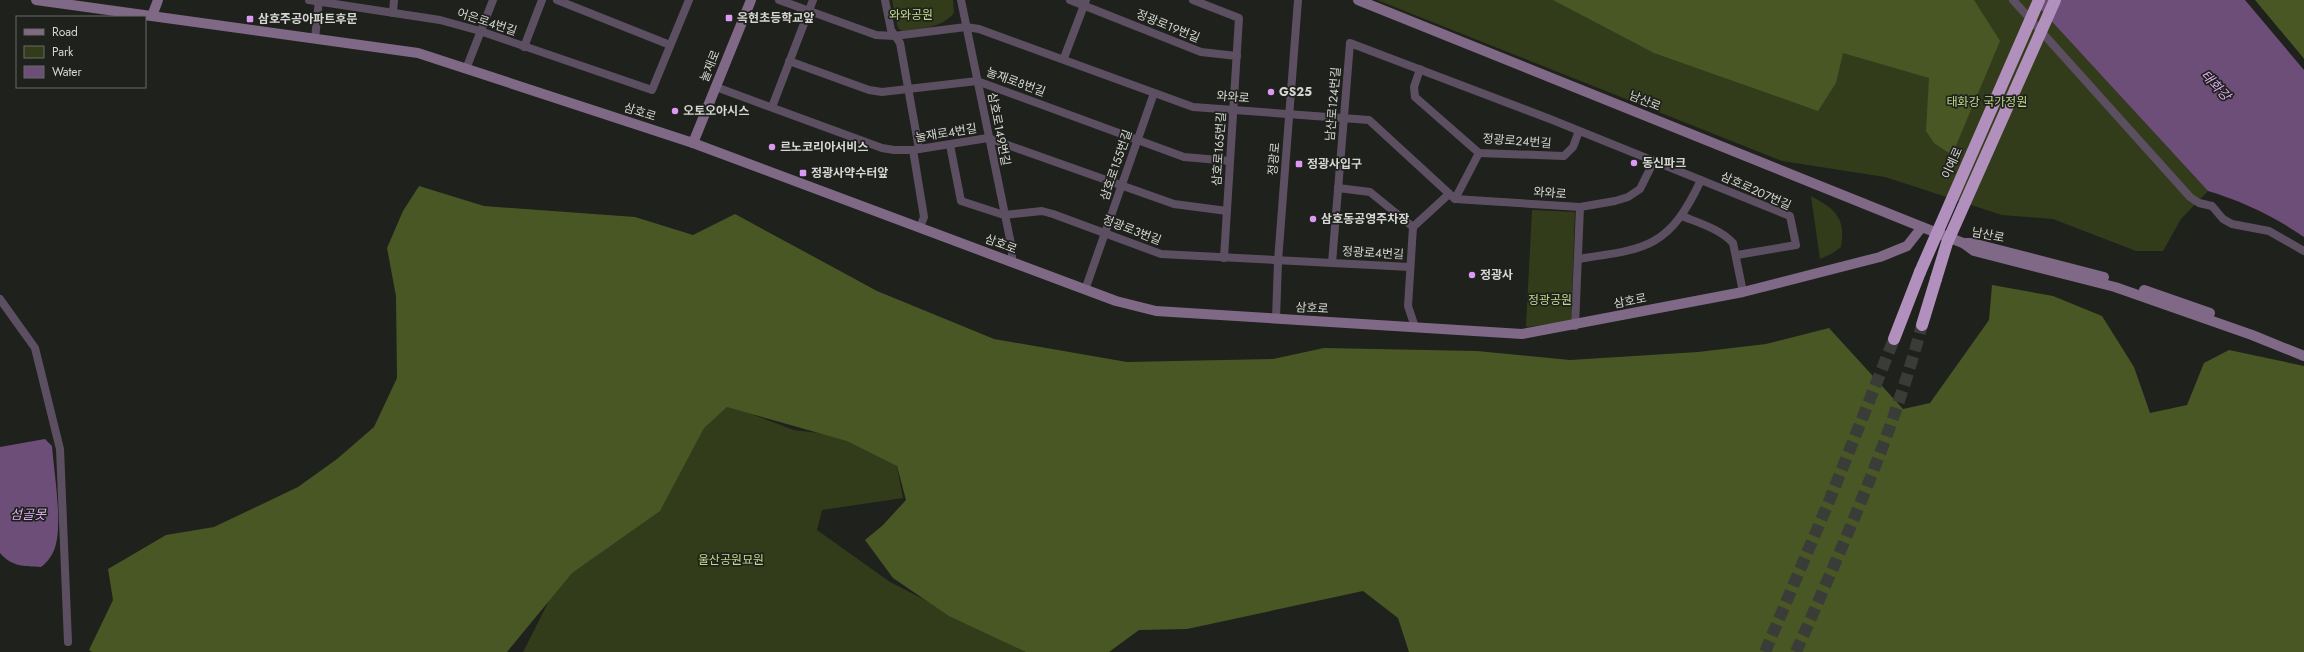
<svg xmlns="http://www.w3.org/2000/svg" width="2304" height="652" font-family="Jost,'Noto Sans KR',sans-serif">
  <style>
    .green { fill: #333c1a }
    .forest { fill: #495725 }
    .water { fill: #6d4e78 }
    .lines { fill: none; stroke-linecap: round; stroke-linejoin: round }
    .highway-tunnel { stroke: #3a3c38; stroke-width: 12; stroke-dasharray: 12 6; stroke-linecap: butt }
    .street { stroke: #5d4f62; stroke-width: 8 }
    .secondary { stroke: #7f6987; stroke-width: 10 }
    .highway { stroke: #b190be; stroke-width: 12 }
    .highway-bridge { stroke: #b190be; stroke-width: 12 }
    .poi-dot { fill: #dc99f4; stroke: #1f211c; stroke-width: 1.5 }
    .labels { text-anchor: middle; stroke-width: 3.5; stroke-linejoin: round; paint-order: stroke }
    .park-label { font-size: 12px; fill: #c1d98a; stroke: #1f211c }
    .poi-label { font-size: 12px; font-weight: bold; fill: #d6d7d4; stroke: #1f211c; text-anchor: start }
    .street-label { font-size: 12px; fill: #d6d7d4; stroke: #1f211c }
    .water-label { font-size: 13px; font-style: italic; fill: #deadf0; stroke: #1f211c }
  </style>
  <rect width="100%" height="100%" fill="#1f211c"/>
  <g class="green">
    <path d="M892,0h61l1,13c-14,16 -33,15 -52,18l-4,-3z"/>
    <polygon points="1377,0 2032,0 2208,191 2181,219 2163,251 2136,251 2053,219 2002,215 1885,177 1782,161"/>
    <path d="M1811,196c24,13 35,22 30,51l-8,6 -13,6z"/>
    <polygon points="1532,210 1575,212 1571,321 1526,327"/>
    <polygon points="719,402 794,430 892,442 903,498 822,510 817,530 890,582 1027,652 523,652 580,540"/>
  </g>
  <g class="forest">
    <polygon points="1553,0 1974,0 2000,41 1952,155 1934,143 1926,131 1929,78 1843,53 1836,83 1818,111 1654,53"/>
    <polygon points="2255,0 2304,0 2304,59 2301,55"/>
    <polygon points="419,186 484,206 635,217 693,235 735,214 877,291 994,339 1127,362 1273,359 1324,348 1477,351 1570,360 1698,352 1766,344 1829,328 1903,409 1930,403 1989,320 1992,285 2053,296 2102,316 2134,367 2150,413 2187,405 2204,363 2229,350 2304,366 2304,652 1409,652 1398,618 1363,591 1187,629 1139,630 1109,652 1026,652 949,616 893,578 865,540 883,525 906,500 897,466 847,441 727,407 704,428 660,511 572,573 507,652 92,652 89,650 113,600 108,569 166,535 214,527 298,487 337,459 374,427 397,378 396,296 387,248 403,211"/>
  </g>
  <g class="water">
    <path d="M2032,0h213l59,70v167c-29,-20 -62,-36 -96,-46z"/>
    <path d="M45,439l7,7c2,25 10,75 4,98 -2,9 -8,18 -15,23 -17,-1 -29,0 -41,-14v-106z"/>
  </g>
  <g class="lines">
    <g class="highway-tunnel">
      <polyline points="1765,652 1830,499 1894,339"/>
      <path d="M1796,652c47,-107 96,-214 126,-327"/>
    </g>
    <g class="street">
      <polyline points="309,0 440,20 480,31 652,90 689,0"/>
      <polyline points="557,0 670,45"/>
      <polyline points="779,0 876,35 894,36 966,27 979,29 1193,107 1369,120 1455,199 1580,207 1615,201 1628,197 1640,189 1654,161"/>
      <polyline points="885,0 891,30 900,43 919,149"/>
      <polyline points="961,0 1012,249 1012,262"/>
      <polyline points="1070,0 1201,52 1237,56"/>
      <polyline points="1193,0 1239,18 1224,258"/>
      <polyline points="2013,0 2190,197 2199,203 2212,206 2223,219 2232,224 2269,231 2304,251"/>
      <polyline points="393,13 394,0"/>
      <polyline points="315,39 319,0"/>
      <polyline points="524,47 542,0"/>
      <polyline points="1064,58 1086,0"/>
      <polyline points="789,61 869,90 882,92 977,81 1184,157 1230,161"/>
      <polyline points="466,69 493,0"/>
      <polyline points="1420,69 1414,87 1415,97 1479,153 1564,156 1573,147 1579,131"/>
      <polyline points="716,87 882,148 894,150 913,150 988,138 1174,204 1227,211"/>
      <polyline points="772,107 813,0"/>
      <polyline points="950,145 961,201 1004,215 1042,211 1053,214 1161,254 1410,267"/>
      <polyline points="913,150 924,217 920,227"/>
      <polyline points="1338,188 1370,192 1413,227 1408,306 1415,327"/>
      <polyline points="1455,199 1479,153"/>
      <path d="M1682,216c17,7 38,13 51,27l10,49"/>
      <polyline points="1413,227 1449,194"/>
      <path d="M1578,259c69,-10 91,-11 123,-79"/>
      <polyline points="1332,263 1350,43 1550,119 1790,216 1796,245 1737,255"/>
      <polyline points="1085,290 1154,93"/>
      <polyline points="0,299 35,348 60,449 68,642"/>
      <polyline points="1276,319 1278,261 1298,0"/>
      <polyline points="1575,326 1580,207"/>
    </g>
    <g class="secondary">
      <polyline points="36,0 418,53 693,143 1116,301 1156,311 1522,334 1743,292 1880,257 1907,246 1922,227 1963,243 1974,251 2115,287 2252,335 2304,356"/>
      <polyline points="1358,0 1922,227"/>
      <polyline points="152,16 158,0"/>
      <polyline points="693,143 751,0"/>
      <polyline points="1963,243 1972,243 2104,277"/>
      <polyline points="2144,290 2210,313"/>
    </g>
    <g class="highway">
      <polyline points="1922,325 1936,279"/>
      <polyline points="1894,339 1920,272"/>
    </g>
    <g class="highway-bridge">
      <polyline points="1920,272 2039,0"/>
      <polyline points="1936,279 1947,243 2055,0"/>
    </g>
  </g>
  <g class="poi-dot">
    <rect x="725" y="14" width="8" height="8" rx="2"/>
    <rect x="246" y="15" width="8" height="8" rx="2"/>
    <circle cx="1271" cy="92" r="4"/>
    <circle cx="675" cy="111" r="4"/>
    <circle cx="772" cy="147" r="4"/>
    <circle cx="1634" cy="163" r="4"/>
    <rect x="1295" y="160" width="8" height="8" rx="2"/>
    <rect x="799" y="169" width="8" height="8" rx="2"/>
    <circle cx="1313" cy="219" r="4"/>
    <circle cx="1472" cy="275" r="4"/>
  </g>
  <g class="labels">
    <g class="park-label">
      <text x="911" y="19">와와공원</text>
      <text x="1987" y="106">태화강 국가정원</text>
      <text x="1550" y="304">정광공원</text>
      <text x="731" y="564">울산공원묘원</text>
    </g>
    <g class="poi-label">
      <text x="737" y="22">옥현초등학교앞</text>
      <text x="258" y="23">삼호주공아파트후문</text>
      <text x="1279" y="96">GS25</text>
      <text x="683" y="115">오토오아시스</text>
      <text x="780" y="151">르노코리아서비스</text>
      <text x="1642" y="167">동신파크</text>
      <text x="1307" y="168">정광사입구</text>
      <text x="811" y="177">정광사약수터앞</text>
      <text x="1321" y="223">삼호동공영주차장</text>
      <text x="1480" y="279">정광사</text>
    </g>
    <g class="street-label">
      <text transform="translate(487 22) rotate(18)" y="4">어은로4번길</text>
      <text transform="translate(1168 26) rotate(22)" y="4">정광로19번길</text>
      <text transform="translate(710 66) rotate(-68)" y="4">눌재로</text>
      <text transform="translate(1016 82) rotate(20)" y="4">눌재로8번길</text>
      <text transform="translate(1233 97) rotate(4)" y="4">와와로</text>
      <text transform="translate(1645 101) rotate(22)" y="4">남산로</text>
      <text transform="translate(1333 104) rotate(-85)" y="4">남산로124번길</text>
      <text transform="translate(640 112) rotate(18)" y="4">삼호로</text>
      <text transform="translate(999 129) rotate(79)" y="4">삼호로149번길</text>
      <text transform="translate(946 133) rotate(-9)" y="4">눌재로4번길</text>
      <text transform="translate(1517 141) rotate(4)" y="4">정광로24번길</text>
      <text transform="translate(1219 149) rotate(-86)" y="4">삼호로165번길</text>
      <text transform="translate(1274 159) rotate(-85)" y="4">정광로</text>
      <text transform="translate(1952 163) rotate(-66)" y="4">이예로</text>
      <text transform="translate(1116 165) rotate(-71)" y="4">삼호로155번길</text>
      <text transform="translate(1756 191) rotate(24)" y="4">삼호로207번길</text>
      <text transform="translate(1550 193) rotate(4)" y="4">와와로</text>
      <text transform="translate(1132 230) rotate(21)" y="4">정광로3번길</text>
      <text transform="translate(1988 235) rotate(11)" y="4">남산로</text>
      <text transform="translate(1001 244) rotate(20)" y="4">삼호로</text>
      <text transform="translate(1373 253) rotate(3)" y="4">정광로4번길</text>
      <text transform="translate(1630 301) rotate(-11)" y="4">삼호로</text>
      <text transform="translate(1312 308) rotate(3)" y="4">삼호로</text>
    </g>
    <g class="water-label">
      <text transform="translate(2216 85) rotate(46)" y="5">태화강</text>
      <text x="28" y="519">섬골못</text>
    </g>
  </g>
  <rect x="16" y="16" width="130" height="72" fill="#1f211c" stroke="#686a66"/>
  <rect x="24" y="29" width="20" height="6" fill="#7f6987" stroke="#686a66"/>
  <text x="52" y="36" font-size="12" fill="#d6d7d4">Road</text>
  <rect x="24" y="46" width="20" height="12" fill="#333c1a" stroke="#686a66"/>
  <text x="52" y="56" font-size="12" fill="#d6d7d4">Park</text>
  <rect x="24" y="66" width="20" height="12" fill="#6d4e78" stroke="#686a66"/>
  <text x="52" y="76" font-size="12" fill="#d6d7d4">Water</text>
</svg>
